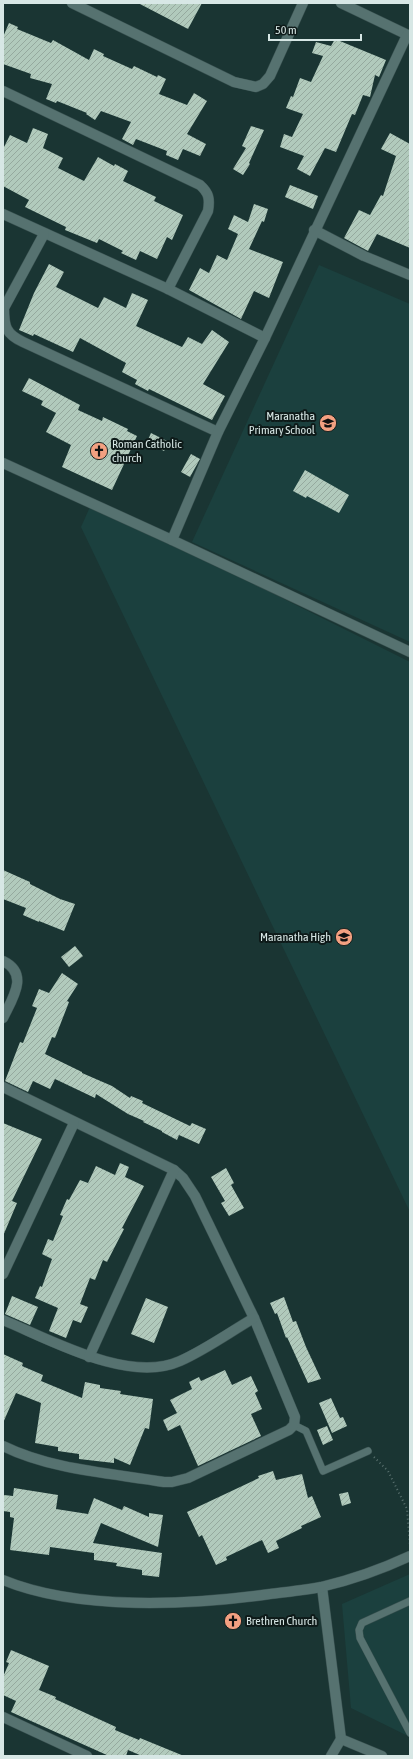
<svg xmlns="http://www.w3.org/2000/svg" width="413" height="1759" font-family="'Asap Condensed',sans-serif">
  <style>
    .built { fill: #1b403e }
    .building { fill: url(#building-hatch) }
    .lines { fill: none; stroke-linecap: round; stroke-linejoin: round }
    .service-casing { stroke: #395150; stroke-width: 8 }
    .minor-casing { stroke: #395150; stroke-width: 11 }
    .tertiary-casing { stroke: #395150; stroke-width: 11 }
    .path { stroke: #5a716f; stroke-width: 2; stroke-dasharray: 1 3; stroke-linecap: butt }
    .service { stroke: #567270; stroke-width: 7 }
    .minor { stroke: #567270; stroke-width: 10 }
    .tertiary { stroke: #567270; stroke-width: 10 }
    .labels { text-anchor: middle; stroke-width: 4; stroke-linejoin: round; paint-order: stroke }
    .poi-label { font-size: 12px; fill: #d7e7e5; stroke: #0e1a19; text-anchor: end }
  </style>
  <defs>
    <pattern id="building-hatch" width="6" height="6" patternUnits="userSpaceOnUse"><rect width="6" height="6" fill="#b1cabc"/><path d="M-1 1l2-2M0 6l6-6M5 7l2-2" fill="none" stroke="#95a99e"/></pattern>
  </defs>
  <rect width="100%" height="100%" fill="#1a3533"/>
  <g class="built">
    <polygon points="319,265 410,304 410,642 192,542"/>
    <polygon points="90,507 180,547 410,662 410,1212 81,527"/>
    <polygon points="410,1574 410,1737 351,1708 342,1604"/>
  </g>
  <g class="building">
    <polygon points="138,3 202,3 188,29"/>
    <polygon points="9,23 18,27 17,29 51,43 53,40 89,60 94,49 104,54 103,56 132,69 134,66 157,77 158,75 166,79 159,94 187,105 194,93 207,101 187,134 206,144 200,156 183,149 178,160 166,155 167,151 136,139 133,145 122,139 131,122 101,111 95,120 86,114 87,113 57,101 56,103 46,99 52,84 30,78 31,74 3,64 3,37"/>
    <polygon points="335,39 386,60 379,77 375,75 370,97 363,95 355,115 352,114 336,152 325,148 310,176 297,169 304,156 280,147 284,134 292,137 303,114 286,108 291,96 293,97 300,78 311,82 323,56 312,53 316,42 331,46"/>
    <polygon points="251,126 264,130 249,163 250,164 243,175 233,169 246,148 242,146"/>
    <polygon points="33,128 48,134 43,148 63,158 58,168 84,181 98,157 114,166 115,164 128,171 123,181 156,197 154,201 183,215 172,240 167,237 157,259 140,251 136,260 121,253 123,251 99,239 97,243 65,230 66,227 25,207 29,200 3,186 3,149 10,135 27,143"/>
    <polygon points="390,133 410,144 410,248 377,234 368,251 344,238 359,210 370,215 381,195 383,196 396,156 381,149"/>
    <polygon points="290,185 318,196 313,209 285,197"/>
    <polygon points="254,204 268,209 264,222 262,221 249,249 283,262 269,298 254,291 241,319 189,290 200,268 209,273 217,255 227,260 238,234 228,229 234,215 248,222"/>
    <polygon points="49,264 64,272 56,287 98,308 104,297 126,308 132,293 148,300 136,326 182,347 188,337 202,344 212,330 229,342 203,384 225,396 212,420 149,389 148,391 135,384 137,380 122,372 126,363 80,338 73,352 34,334 33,336 19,330 34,293"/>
    <polygon points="29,378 80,405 78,410 102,421 103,417 128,429 127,431 137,436 112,490 62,467 71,445 46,432 56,413 41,405 43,401 22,391"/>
    <polygon points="151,433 169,442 164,451 147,442"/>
    <polygon points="191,454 200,459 190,477 181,472"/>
    <polygon points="305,470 349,495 339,513 307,496 306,498 293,491"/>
    <polygon points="3,870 30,882 30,884 60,899 75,904 64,931 39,921 39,922 23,915 26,908 3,899"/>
    <polygon points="75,946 83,956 69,967 61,957"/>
    <polygon points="62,973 78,984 67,1001 69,1002 55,1038 52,1037 45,1054 82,1072 82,1073 112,1086 130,1098 131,1096 143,1101 142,1103 190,1126 192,1123 206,1129 199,1144 179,1135 177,1140 162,1132 162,1131 143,1122 144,1121 128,1114 96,1094 95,1098 55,1079 50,1089 33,1081 28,1092 5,1081 20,1042 23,1043 37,1008 32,1006 39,989 49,993"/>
    <polygon points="3,1123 42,1139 12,1201 17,1203 3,1236"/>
    <polygon points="120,1163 129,1167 125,1177 144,1186 122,1228 124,1229 107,1262 103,1260 95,1280 90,1278 80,1304 88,1307 81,1323 73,1320 66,1338 49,1331 58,1308 35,1298 40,1286 42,1287 52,1259 42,1254 48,1239 53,1241 63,1216 60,1215 67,1199 69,1200 80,1180 88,1183 96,1166 115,1175"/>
    <polygon points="226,1168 234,1183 231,1185 244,1208 229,1216 221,1203 225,1201 211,1177"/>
    <polygon points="12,1296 38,1307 30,1325 5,1314"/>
    <polygon points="284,1297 293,1322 296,1321 306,1347 321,1379 308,1383 287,1337 286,1338 277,1313 275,1314 270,1303"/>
    <polygon points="146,1298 168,1307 154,1343 131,1334"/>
    <polygon points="3,1354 23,1363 22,1366 43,1375 41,1381 82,1398 85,1382 100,1385 100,1388 121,1391 120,1394 153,1399 149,1429 145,1428 130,1465 114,1458 114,1463 79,1459 79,1454 58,1451 58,1447 35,1443 41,1403 16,1393 3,1423"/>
    <polygon points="225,1370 232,1385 251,1376 258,1391 255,1393 262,1409 251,1414 261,1436 198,1466 180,1425 168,1431 163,1420 177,1413 170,1400 192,1389 189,1382 199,1377 201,1381"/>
    <polygon points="331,1398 340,1418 343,1417 347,1426 332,1433 319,1403"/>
    <polygon points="327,1426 333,1440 323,1445 317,1430"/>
    <polygon points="273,1471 276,1480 302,1474 308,1498 312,1496 321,1517 301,1526 302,1528 276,1541 279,1548 268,1553 262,1540 226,1557 227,1560 216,1565 202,1535 199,1537 187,1512 259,1478 258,1476"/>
    <polygon points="14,1488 58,1495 56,1509 88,1514 94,1498 122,1510 124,1506 149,1517 149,1513 163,1515 158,1547 101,1523 93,1543 162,1553 159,1577 142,1575 142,1570 116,1566 117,1563 94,1560 94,1553 50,1547 49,1555 10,1550 14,1518 10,1517 10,1512 3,1511 3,1500 4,1495 13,1496"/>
    <polygon points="348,1492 351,1503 342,1506 339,1494"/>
    <polygon points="11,1650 49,1666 39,1690 56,1697 55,1699 116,1727 115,1730 139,1740 140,1738 184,1756 142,1756 128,1750 126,1756 109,1756 11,1712 16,1701 3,1695 3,1677 9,1663 6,1662"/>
  </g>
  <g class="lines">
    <defs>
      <g id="service">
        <polyline points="294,1425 306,1431 323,1471 368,1451"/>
        <polyline points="410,1601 362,1623 359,1630 360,1638 410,1733"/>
      </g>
      <g id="minor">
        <polyline points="72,3 234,82 256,87 263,84 270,76 303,3"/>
        <polyline points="341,3 410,36"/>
        <path d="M3,91l197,94c9,8 10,14 8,26l-40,78"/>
        <polyline points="3,214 168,289 265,338"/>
        <polyline points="314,230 364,256 410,275"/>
        <path d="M44,234l-40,74c0,19 2,26 19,34l195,90"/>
        <polyline points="3,463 172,540 410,652"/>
        <polyline points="172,540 218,432 265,338 407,35"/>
        <path d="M3,961c27,13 9,38 0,57"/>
        <path d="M3,1087l171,83 9,8 12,18 59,122 41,99 -1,8 -5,5 -101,48 -16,4h-8c-54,-9 -112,-12 -161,-36"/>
        <polyline points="3,1274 74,1123"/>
        <path d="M3,1320c48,20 126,64 177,41 25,-11 50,-29 74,-43"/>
        <polyline points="89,1357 174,1170"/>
        <polyline points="322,1587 341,1739 331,1756"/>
        <polyline points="3,1717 87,1756"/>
        <polyline points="341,1739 382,1756"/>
      </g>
      <path id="tertiary" d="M3,1580c75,31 188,25 267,14 17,-2 35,-4 51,-7 30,-7 61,-18 89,-31"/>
    </defs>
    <use href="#service" class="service-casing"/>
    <use href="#minor" class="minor-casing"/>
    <use href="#tertiary" class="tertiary-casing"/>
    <polyline class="path" points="374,1457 388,1471 407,1509 410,1546"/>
    <use href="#service" class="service"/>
    <use href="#minor" class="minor"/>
    <use href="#tertiary" class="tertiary"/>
  </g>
  <defs>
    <symbol id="school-disc" viewBox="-11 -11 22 22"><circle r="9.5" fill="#f3a081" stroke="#0e1a19"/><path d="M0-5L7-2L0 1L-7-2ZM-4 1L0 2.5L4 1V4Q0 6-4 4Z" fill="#111"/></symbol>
    <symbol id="church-disc" viewBox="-11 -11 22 22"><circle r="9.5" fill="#f3a081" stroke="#0e1a19"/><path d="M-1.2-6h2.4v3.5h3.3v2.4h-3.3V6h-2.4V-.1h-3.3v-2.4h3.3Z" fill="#111"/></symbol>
  </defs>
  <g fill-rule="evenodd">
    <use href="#school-disc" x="318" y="413" width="20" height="20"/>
    <use href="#church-disc" x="89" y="441" width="20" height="20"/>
    <use href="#school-disc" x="334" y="927" width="20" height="20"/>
    <use href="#church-disc" x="223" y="1611" width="20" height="20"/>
  </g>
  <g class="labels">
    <g class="poi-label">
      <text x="315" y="420">Maranatha<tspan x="315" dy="14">Primary School</tspan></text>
      <text x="112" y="448" text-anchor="start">Roman Catholic<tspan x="112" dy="14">church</tspan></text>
      <text x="331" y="941">Maranatha High</text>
      <text x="246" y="1625" text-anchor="start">Brethren Church</text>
    </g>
  </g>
  <rect width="413" height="1759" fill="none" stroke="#d7e7e5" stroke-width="8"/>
  <path d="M269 34v6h92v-6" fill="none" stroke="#d7e7e5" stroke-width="2"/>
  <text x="275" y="34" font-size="12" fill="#d7e7e5" stroke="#0e1a19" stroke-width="3" paint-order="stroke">50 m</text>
</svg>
